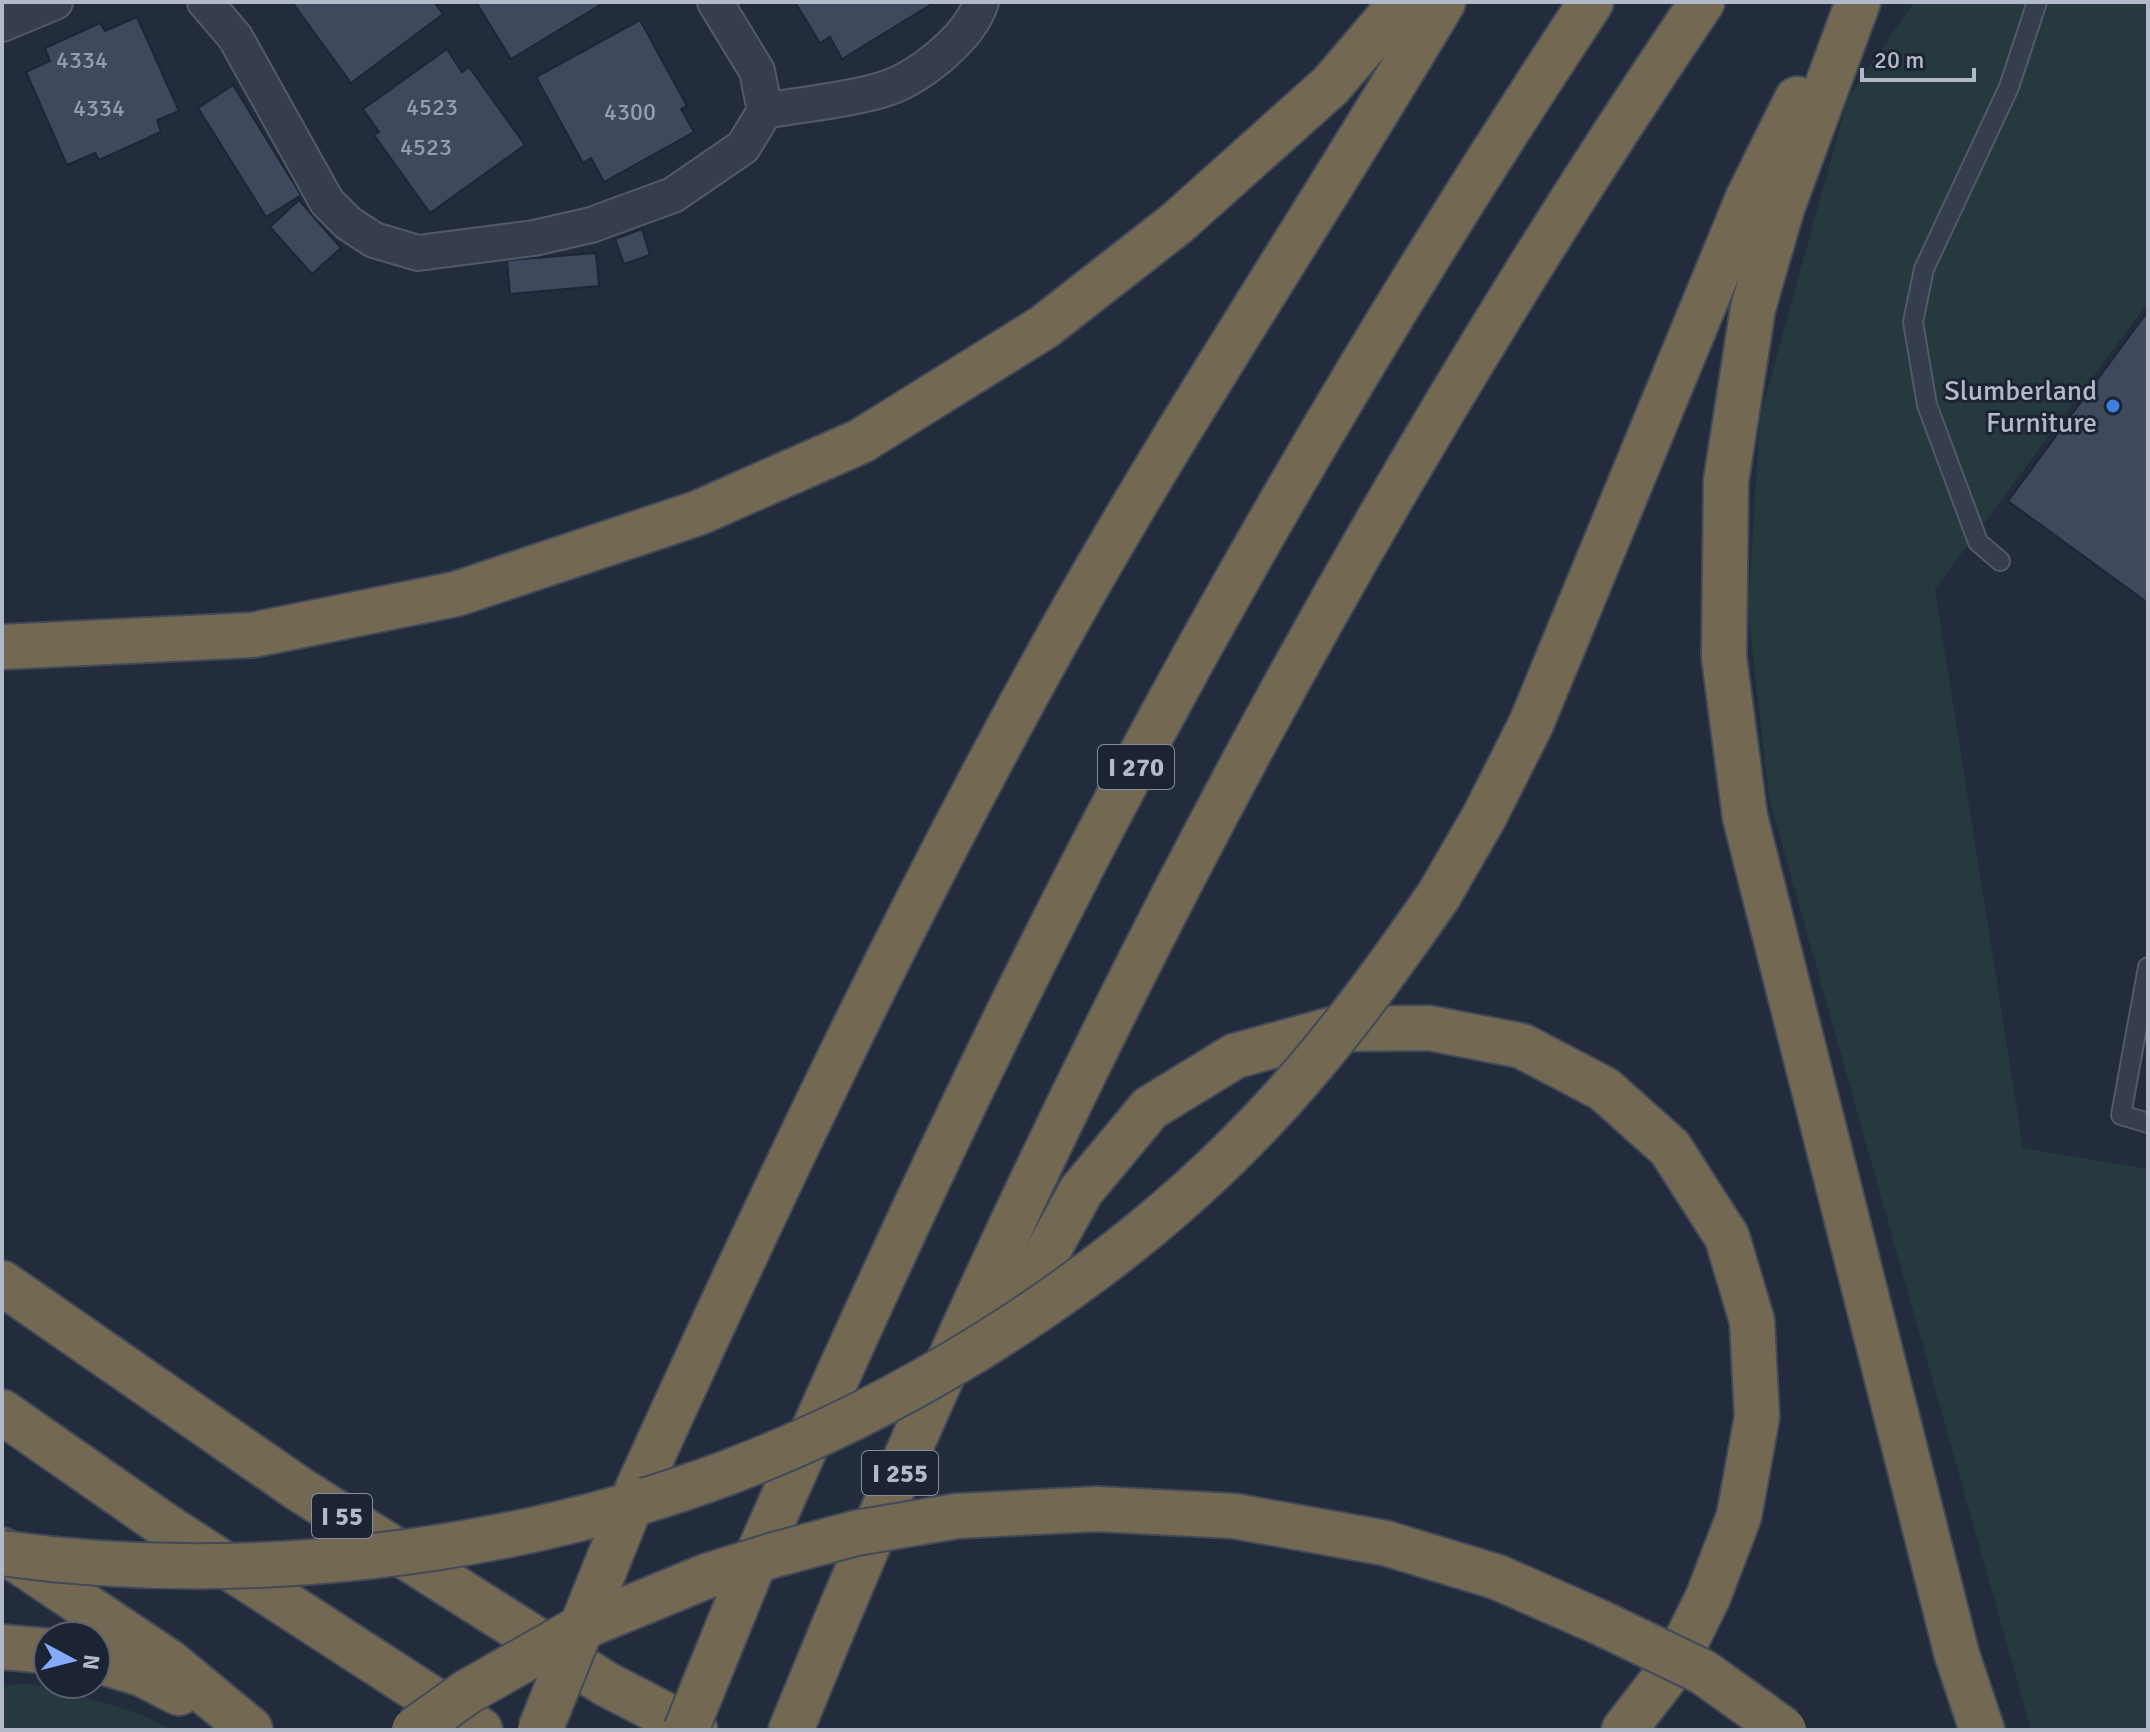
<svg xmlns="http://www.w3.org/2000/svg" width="2150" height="1732" font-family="Signika,sans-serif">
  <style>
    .green { fill: #25393e }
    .building { fill: #3e495d; stroke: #1e2534; stroke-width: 2 }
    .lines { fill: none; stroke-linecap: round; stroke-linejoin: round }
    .lane-casing { stroke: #525968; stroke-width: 22 }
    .street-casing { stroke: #525968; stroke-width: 38 }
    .highway-casing { stroke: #424958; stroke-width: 48 }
    .lane { stroke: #363e4d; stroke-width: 18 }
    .street { stroke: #363e4d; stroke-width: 34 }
    .highway { stroke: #736953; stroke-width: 44 }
    .highway-bridge-casing { stroke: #424958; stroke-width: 48; stroke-linecap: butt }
    .highway-bridge { stroke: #736953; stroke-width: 44 }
    .shop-dot { fill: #3f7fe0; stroke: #1c2332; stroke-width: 3 }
    .labels { text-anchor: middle; stroke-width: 6; stroke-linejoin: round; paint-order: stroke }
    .number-label { font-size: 24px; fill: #959dad }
    .shield { fill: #1c2332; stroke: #858c9b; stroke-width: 2 }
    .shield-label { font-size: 26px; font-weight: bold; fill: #b2b9c8 }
    .poi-label { font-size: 28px; fill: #b2b9c8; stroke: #1c2332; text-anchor: end }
  </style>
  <rect width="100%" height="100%" fill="#232c3d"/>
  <g class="green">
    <polygon points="1914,2 2148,2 2148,303 1935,589 2023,1148 2148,1169 2148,1730 2031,1730 1769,798 1748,610 1760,417 1848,98"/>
    <path d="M31,1684c49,12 98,22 142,46h-171v-45z"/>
  </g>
  <g class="building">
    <polygon points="292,2 434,2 443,14 351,83"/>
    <polygon points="476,2 605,2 511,59"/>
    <polygon points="795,2 935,2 842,59 830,37 820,43"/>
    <polygon points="137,17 179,111 157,120 161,132 99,160 95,153 67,165 26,72 50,61 45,48 100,23 105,31"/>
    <polygon points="640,20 687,106 681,109 694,132 604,182 591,158 583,163 536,77"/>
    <polygon points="447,49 462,72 469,67 525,145 430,213 374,135 379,132 363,109"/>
    <polygon points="233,85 301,195 266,217 198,108"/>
    <polygon points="299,200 341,248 312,274 270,227"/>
    <polygon points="642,229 650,255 624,264 615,239"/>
    <polygon points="596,253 599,286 510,294 507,260"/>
    <polygon points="2148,311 2148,603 2008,501"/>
  </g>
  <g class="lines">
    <defs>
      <g id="lane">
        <polyline points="2000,561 1978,542 1927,405 1913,322 1924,269 2009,87 2037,2"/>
        <polyline points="2148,967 2121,1115 2148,1123"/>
      </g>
      <g id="street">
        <path d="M205,2l30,35 92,165 21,21 26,17 44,13 116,-15 57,-13 82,-30 70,-48 22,-36c38,-7 79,-10 116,-21 36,-10 89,-52 100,-88"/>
        <polyline points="715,2 757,71 765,111"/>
        <polyline points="2,24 55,2"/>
      </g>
      <g id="highway">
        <polyline points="1858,2 1782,208 1753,308 1726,481 1724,657 1745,817 1957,1655 1982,1730"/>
        <polyline points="2,647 253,635 456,594 698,513 861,441 1044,327 1177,223 1331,85 1402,2"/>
        <polyline points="1439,895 1484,817 1531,724 1748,198 1797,99"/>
        <polyline points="2,1283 299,1489 606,1684 695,1730"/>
        <polyline points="975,1317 1043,1260 1081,1191 1150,1108 1235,1056 1334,1029 1429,1028 1522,1046 1604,1089 1670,1148 1727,1237 1752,1321 1757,1417 1739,1516 1708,1597 1675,1664 1624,1730"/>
        <polyline points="2,1412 167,1527 480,1730"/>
        <path d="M633,1499c133,-293 271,-586 428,-867 120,-215 257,-419 382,-630"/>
        <polyline points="2,1550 169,1662 250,1729"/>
        <path d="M751,1570c111,-251 225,-501 352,-744 148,-282 312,-558 488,-824"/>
        <polyline points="2,1647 48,1651"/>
        <polyline points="96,1660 142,1674 179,1693"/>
        <path d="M791,1730c245,-604 546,-1188 911,-1728"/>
      </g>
    </defs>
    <use href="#lane" class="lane-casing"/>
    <use href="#street" class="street-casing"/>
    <use href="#highway" class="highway-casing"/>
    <use href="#lane" class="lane"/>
    <use href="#street" class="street"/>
    <use href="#highway" class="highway"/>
    <defs>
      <g id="highway-bridge">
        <path d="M2,1553c235,33 504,3 727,-81 190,-72 388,-199 529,-347 68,-71 125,-149 181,-230"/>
        <polyline points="414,1730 467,1692 578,1629 707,1576 774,1555 856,1533 957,1516 1097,1509 1234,1516 1385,1543 1497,1577 1599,1622 1703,1672 1784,1730"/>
        <polyline points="540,1730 633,1499"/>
        <polyline points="686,1730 751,1570"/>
      </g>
    </defs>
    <use href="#highway-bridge" class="highway-bridge-casing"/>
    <use href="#highway-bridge" class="highway-bridge"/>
  </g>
  <circle class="shop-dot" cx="2113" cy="406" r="8"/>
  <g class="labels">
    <g class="number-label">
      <text x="82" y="68">4334</text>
      <text x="432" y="115">4523</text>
      <text x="99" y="116">4334</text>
      <text x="630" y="120">4300</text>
      <text x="426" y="155">4523</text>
    </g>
    <g class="shield">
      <rect x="1098" y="745" width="76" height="44" rx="6"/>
      <rect x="862" y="1451" width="76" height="44" rx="6"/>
      <rect x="312" y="1494" width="60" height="44" rx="6"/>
    </g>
    <g class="shield-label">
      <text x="1136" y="776">I 270</text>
      <text x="900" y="1482">I 255</text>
      <text x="342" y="1525">I 55</text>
    </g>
    <g class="poi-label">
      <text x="2097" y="400">Slumberland<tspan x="2097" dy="32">Furniture</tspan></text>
    </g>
  </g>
  <rect width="2150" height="1732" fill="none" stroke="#b2b9c8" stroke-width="8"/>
  <g transform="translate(72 1660) rotate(97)"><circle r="38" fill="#1c2332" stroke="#585f6e" stroke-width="2"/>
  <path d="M0-6L14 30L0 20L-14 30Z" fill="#85abfa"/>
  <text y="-12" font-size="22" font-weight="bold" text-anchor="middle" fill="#b2b9c8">N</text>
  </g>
  <path d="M1862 68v12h112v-12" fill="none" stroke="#b2b9c8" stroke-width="4"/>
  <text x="1874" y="68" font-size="24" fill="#b2b9c8" stroke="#1c2332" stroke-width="6" paint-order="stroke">20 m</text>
</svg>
